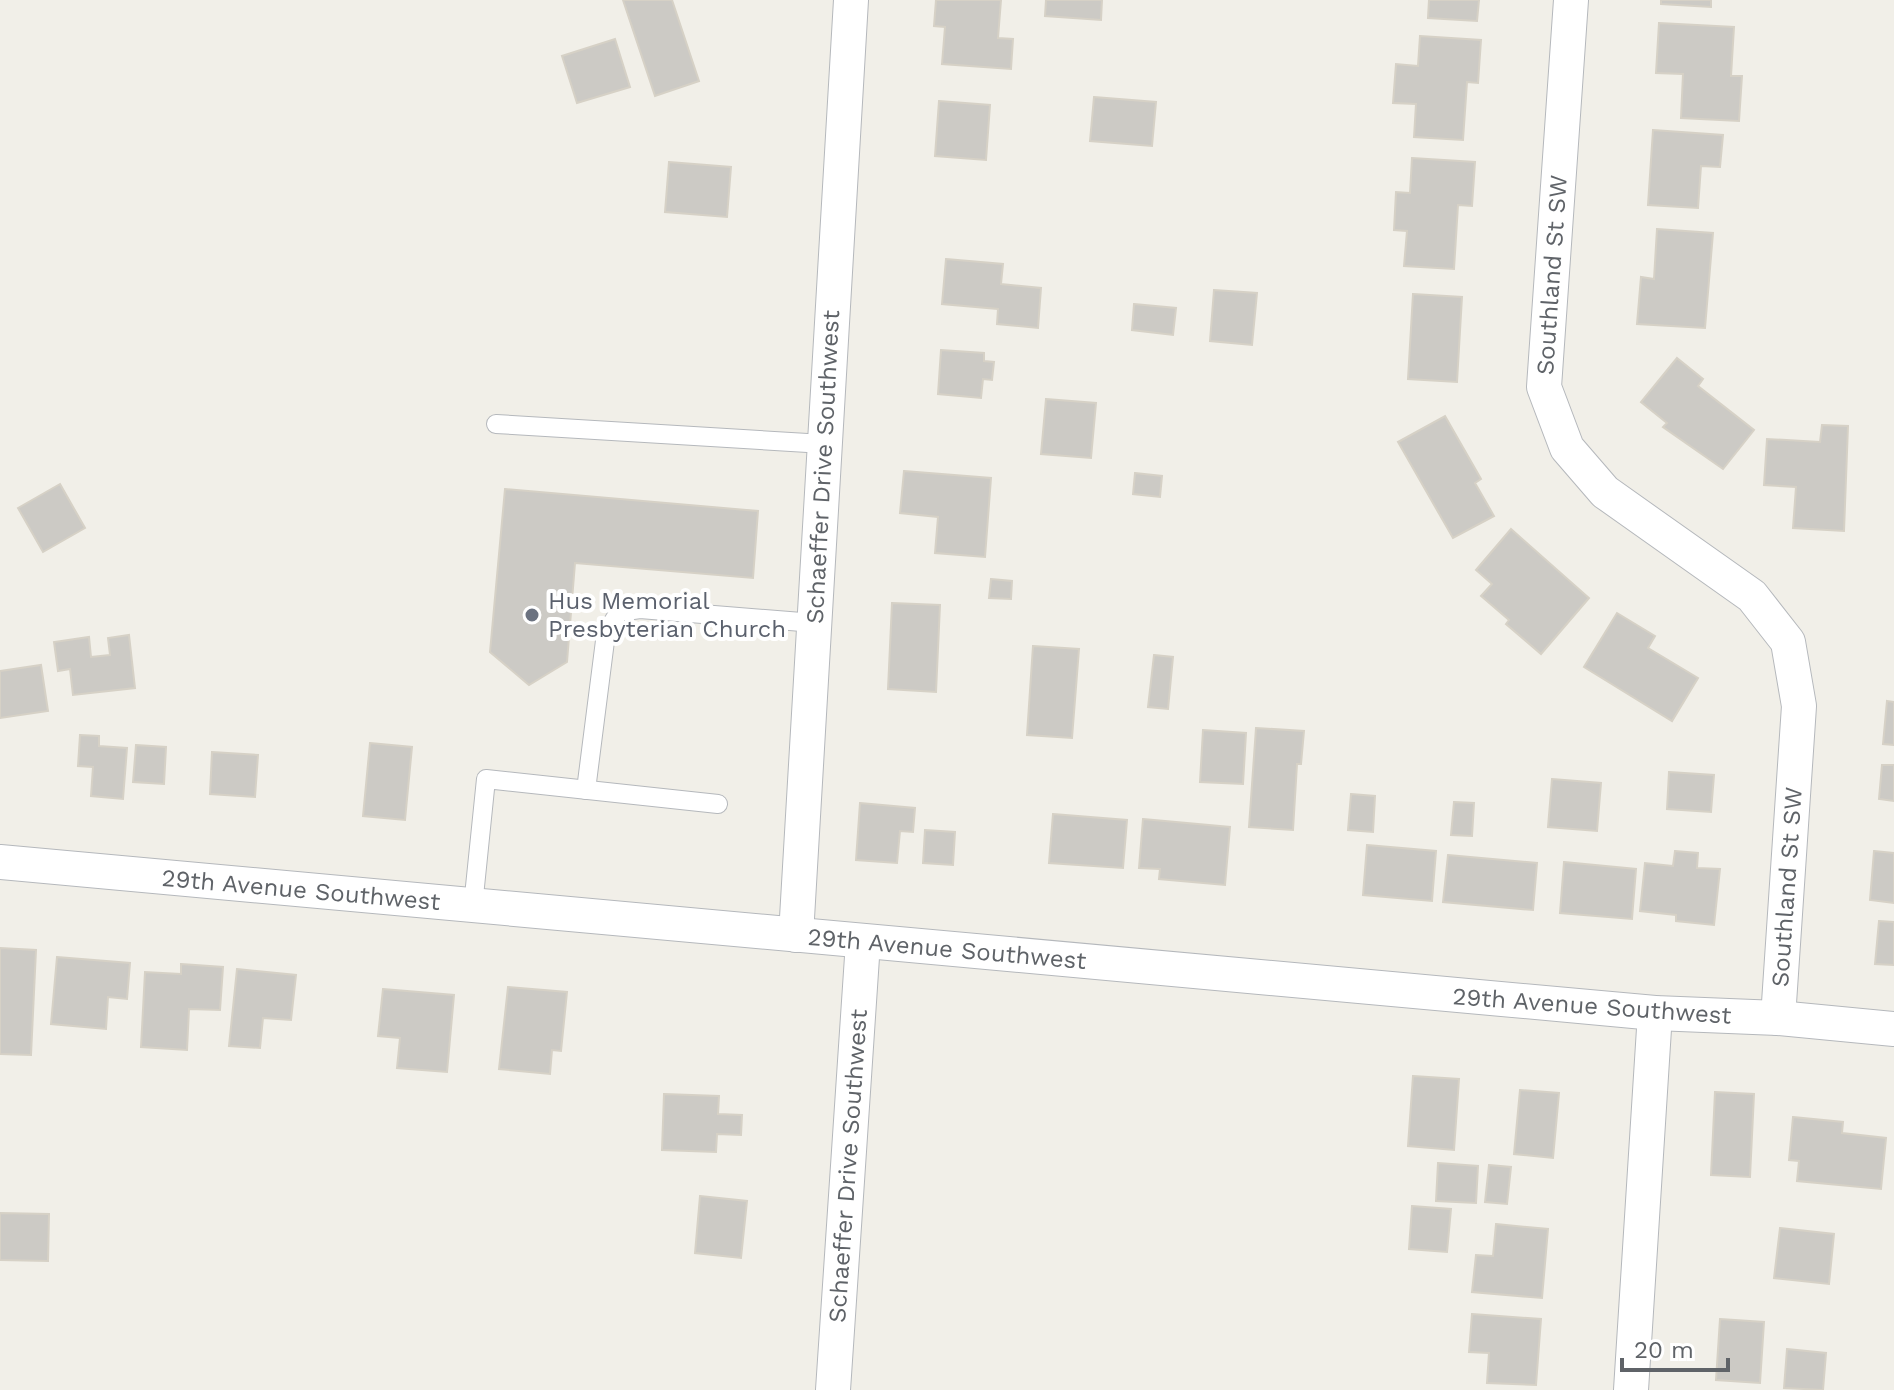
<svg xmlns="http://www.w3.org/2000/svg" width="1894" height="1390" font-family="'Work Sans',sans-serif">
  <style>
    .building { fill: #cccac5; stroke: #d6d1c6; stroke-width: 2 }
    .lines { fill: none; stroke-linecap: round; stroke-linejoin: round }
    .lane-casing { stroke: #b5b8bc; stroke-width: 20 }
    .street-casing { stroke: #b5b8bc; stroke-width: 36 }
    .lane { stroke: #fff; stroke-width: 18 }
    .street { stroke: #fff; stroke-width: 34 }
    .worship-dot { fill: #6b7280; stroke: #fff; stroke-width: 3 }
    .labels { text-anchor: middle; stroke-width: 8; stroke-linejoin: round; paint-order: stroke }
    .street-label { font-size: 24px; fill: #5f6368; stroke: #fff }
    .worship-label { font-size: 24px; fill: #5b616d; stroke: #fff; text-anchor: start }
  </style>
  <rect width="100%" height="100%" fill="#f1efe8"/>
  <g class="building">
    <polygon points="623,0 672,0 699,81 655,96"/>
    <polygon points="936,0 1001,0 998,38 1013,39 1011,69 942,64 945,27 934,26"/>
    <polygon points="1046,0 1102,0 1101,20 1045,16"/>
    <polygon points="1429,0 1479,0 1477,21 1428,18"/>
    <polygon points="1661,0 1711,0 1711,7 1661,4"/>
    <polygon points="1659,23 1734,27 1731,76 1742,76 1739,121 1681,118 1683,74 1656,73"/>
    <polygon points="1420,36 1481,40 1478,83 1467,82 1463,140 1414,137 1416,104 1393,103 1396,64 1418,66"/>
    <polygon points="615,39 630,87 577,103 562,56"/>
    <polygon points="1094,97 1156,102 1152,146 1090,141"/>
    <polygon points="939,101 990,105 986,160 935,156"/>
    <polygon points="1653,130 1723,135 1720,167 1701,166 1698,208 1648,205"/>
    <polygon points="1412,158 1475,162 1472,206 1458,205 1454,269 1404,266 1407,231 1394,230 1396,192 1410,193"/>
    <polygon points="669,162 731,167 727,217 665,212"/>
    <polygon points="1657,229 1713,233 1705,328 1637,324 1641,277 1654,279"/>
    <polygon points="946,259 1003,264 1001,284 1041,288 1038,328 997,324 998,309 942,304"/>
    <polygon points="1214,290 1257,293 1252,345 1210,341"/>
    <polygon points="1413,294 1462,297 1457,382 1408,379"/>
    <polygon points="1134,304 1176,308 1173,335 1132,330"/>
    <polygon points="941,350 984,353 984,361 994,362 992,380 983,379 981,398 938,394"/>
    <polygon points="1677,358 1703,379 1698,386 1754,430 1723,469 1663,427 1667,423 1641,402"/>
    <polygon points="1046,399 1096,403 1091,458 1041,454"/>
    <polygon points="1445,416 1481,479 1475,483 1494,516 1453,538 1398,442"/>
    <polygon points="1822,425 1848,426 1844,531 1793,528 1796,487 1764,485 1767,439 1820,442"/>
    <polygon points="904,471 991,478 985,557 935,553 938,517 900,513"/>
    <polygon points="1135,473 1162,476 1160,497 1133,494"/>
    <polygon points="60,484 85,528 43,552 18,508"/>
    <polygon points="505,489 758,511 753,578 575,563 567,662 529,685 490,652"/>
    <polygon points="1511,529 1589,598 1541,654 1506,624 1509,620 1481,596 1492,584 1476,570"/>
    <polygon points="991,579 1012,581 1011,599 989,598"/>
    <polygon points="892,603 940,605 936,692 888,689"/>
    <polygon points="1617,613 1655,636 1648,648 1698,678 1672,721 1584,667"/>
    <polygon points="129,635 135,688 73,695 70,669 58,671 54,642 89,637 91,657 110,655 108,638"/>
    <polygon points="1033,646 1079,649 1072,738 1027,735"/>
    <polygon points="1154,655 1173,657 1168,709 1148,707"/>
    <polygon points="41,665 48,711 0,718 0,671"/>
    <polygon points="1887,701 1894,702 1894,745 1883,744"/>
    <polygon points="1256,728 1304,731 1301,764 1297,764 1293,830 1249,827"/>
    <polygon points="1203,730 1246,733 1243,784 1200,782"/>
    <polygon points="80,735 99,736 99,746 127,748 123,799 91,796 93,767 78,766"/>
    <polygon points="370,743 412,747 405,820 363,816"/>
    <polygon points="136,745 166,747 164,784 133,782"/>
    <polygon points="212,752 258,755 255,797 210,794"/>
    <polygon points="1882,765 1894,765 1894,801 1879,799"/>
    <polygon points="1669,772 1714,775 1711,812 1667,809"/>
    <polygon points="1552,779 1601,783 1597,831 1548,827"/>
    <polygon points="1351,794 1375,796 1373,832 1348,830"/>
    <polygon points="1454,802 1474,803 1472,836 1451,835"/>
    <polygon points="860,803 915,808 913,832 900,831 897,863 856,860"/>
    <polygon points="1053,814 1127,820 1123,868 1049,863"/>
    <polygon points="1143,819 1230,827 1225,885 1159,879 1160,869 1139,868"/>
    <polygon points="925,830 955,832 953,865 923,863"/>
    <polygon points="1367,845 1436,851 1432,901 1363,895"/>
    <polygon points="1675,851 1698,853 1697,868 1720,869 1714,925 1676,921 1676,915 1640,911 1645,863 1673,866"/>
    <polygon points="1874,851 1894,853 1894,903 1870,900"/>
    <polygon points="1448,855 1537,863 1533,910 1443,902"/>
    <polygon points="1564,862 1636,869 1632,919 1560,913"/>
    <polygon points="1879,921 1894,922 1894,965 1875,964"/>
    <polygon points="0,948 36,950 31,1055 0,1054"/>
    <polygon points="57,957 130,963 127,999 108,997 106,1029 51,1024"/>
    <polygon points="181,964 223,967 220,1010 189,1009 187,1050 141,1047 145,972 181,974"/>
    <polygon points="237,969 296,975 291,1020 263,1018 260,1048 229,1046"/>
    <polygon points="508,987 567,992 561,1051 552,1050 550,1074 499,1069"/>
    <polygon points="383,989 454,995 447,1072 397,1068 400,1038 378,1036"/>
    <polygon points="1413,1076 1459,1079 1454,1150 1408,1146"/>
    <polygon points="1520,1090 1559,1093 1553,1158 1514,1154"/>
    <polygon points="1715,1092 1754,1094 1750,1177 1711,1175"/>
    <polygon points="664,1094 719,1096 718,1114 742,1115 741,1135 717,1134 716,1152 662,1150"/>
    <polygon points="1793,1117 1843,1122 1842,1133 1886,1138 1881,1189 1797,1181 1799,1161 1789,1160"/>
    <polygon points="1438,1163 1478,1166 1476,1203 1436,1201"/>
    <polygon points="1489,1165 1511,1167 1507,1204 1485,1202"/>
    <polygon points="700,1196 747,1201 741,1258 695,1253"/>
    <polygon points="1412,1206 1451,1209 1447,1252 1409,1249"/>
    <polygon points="0,1213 49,1214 48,1261 0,1260"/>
    <polygon points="1496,1224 1548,1229 1542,1298 1472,1292 1476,1255 1493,1256"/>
    <polygon points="1780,1228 1834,1234 1829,1284 1774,1278"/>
    <polygon points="1472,1314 1541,1319 1536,1385 1487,1383 1489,1353 1469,1352"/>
    <polygon points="1720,1319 1764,1322 1760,1383 1716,1380"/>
    <polygon points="1787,1349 1826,1353 1823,1390 1784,1388"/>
  </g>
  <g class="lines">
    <defs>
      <g id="lane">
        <polyline points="496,424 824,444"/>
        <polyline points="586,790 606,633 619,612 640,609 814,623"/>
        <polyline points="473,906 486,779 718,804"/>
      </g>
      <g id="street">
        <polyline points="1571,0 1544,387 1567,448 1605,492 1752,596 1788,642 1799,706 1778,1018"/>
        <polyline points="0,862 1655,1013 1778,1018 1894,1029"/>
        <polyline points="796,935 851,0"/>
        <polyline points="833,1390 863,942"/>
        <polyline points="1631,1390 1655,1013"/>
      </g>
    </defs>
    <use href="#lane" class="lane-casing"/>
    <use href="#street" class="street-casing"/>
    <use href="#lane" class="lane"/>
    <use href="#street" class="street"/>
  </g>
  <circle class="worship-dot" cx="532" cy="615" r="8"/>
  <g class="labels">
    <g class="street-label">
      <text transform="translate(1552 275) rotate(-86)" y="8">Southland St SW</text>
      <text transform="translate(823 467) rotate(-87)" y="8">Schaeffer Drive Southwest</text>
      <text transform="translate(1787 887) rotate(-86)" y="8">Southland St SW</text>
      <text transform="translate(301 890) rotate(5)" y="8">29th Avenue Southwest</text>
      <text transform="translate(947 949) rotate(5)" y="8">29th Avenue Southwest</text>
      <text transform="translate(1592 1006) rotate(4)" y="8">29th Avenue Southwest</text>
      <text transform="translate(848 1166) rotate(-86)" y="8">Schaeffer Drive Southwest</text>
    </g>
    <g class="worship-label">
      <text x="548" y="609">Hus Memorial<tspan x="548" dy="28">Presbyterian Church</tspan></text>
    </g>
  </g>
  <path d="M1622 1358v12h106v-12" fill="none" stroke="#5f6368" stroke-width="4"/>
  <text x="1634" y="1358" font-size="24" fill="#5f6368" stroke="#ffffff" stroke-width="6" paint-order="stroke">20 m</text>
</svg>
